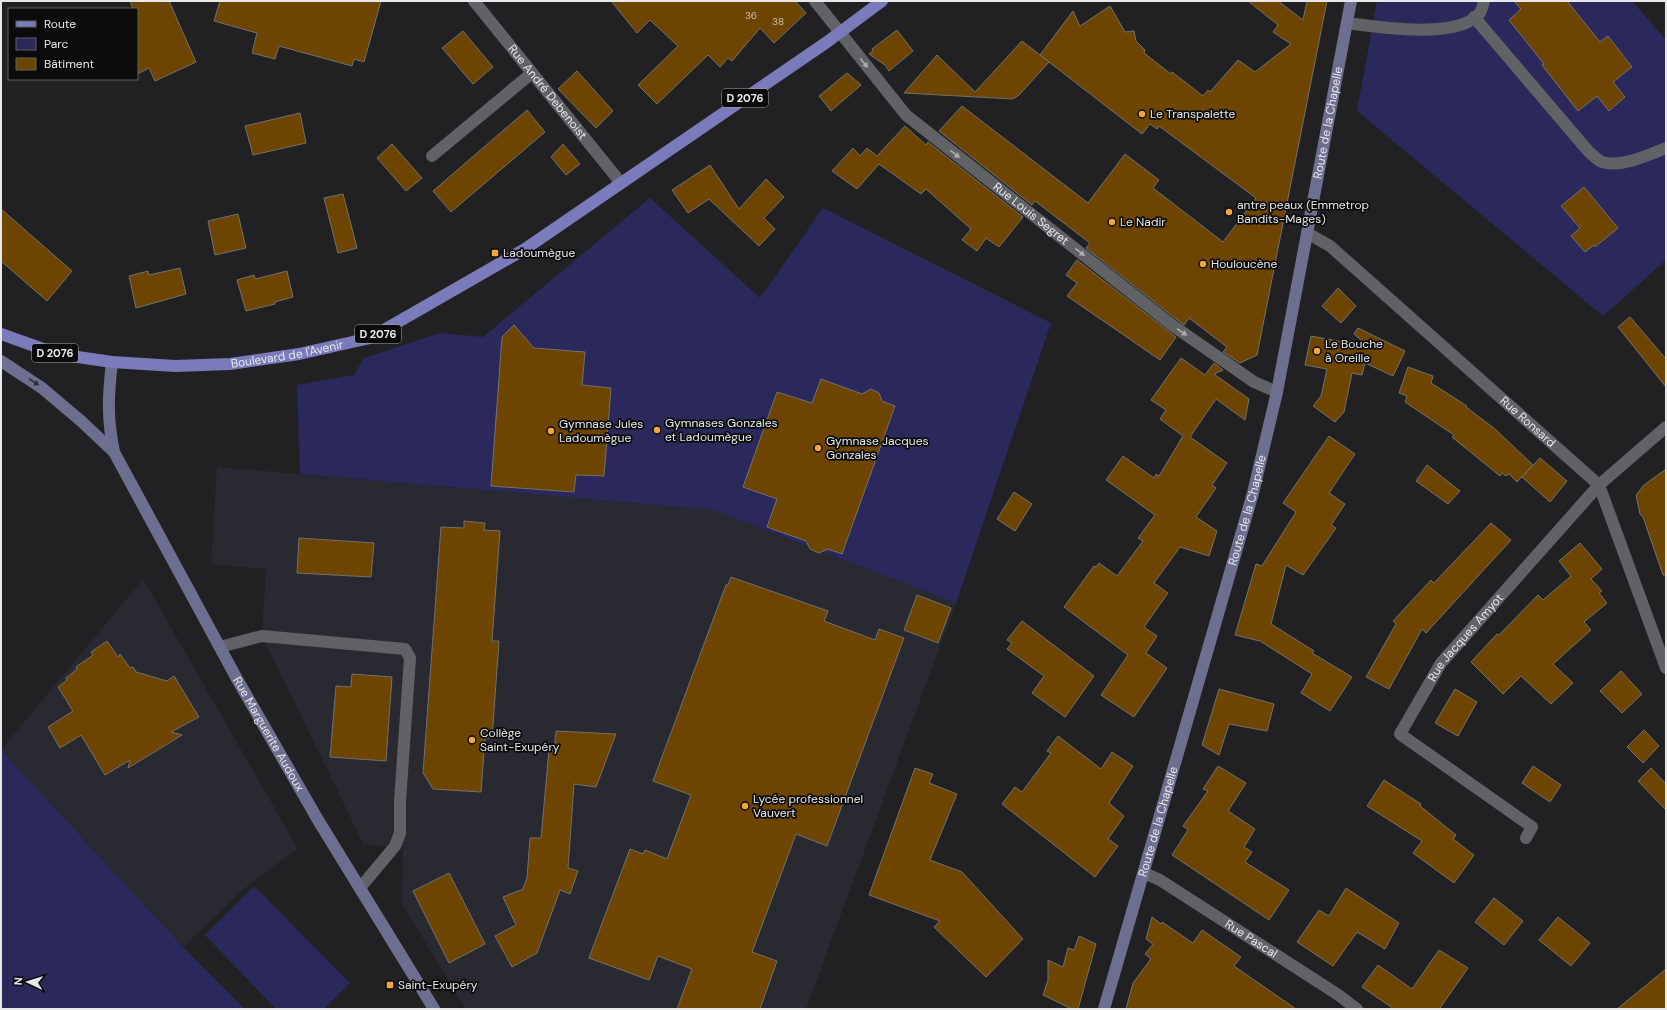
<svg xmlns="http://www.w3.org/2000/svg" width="1667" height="1010" font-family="'DM Sans',sans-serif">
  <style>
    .built { fill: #292932 }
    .green { fill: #2b295b }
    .building { fill: #6e4500; stroke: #73716e }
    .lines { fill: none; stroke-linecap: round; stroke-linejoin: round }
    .lane { stroke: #616265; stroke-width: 12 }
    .street { stroke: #616265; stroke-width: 12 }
    .secondary { stroke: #6e6f90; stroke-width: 12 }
    .primary { stroke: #7b7bbb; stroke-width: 12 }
    .oneway { fill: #abacae }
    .oneway2 { fill: #2e2e3a }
    .poi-dot { fill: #f0a63e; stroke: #0b0b0c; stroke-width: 1.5 }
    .labels { text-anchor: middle; stroke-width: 3.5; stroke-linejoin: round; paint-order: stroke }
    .number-label { font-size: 10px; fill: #c9bfb0 }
    .shield { fill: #0b0b0c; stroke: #a5a6a7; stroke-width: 1 }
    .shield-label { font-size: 11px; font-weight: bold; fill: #e7e8ea }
    .street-label { font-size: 12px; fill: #e7e8ea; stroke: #0b0b0c }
    .poi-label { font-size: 12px; fill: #e7e8ea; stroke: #0b0b0c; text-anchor: start }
  </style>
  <rect width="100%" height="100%" fill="#212124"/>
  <g class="built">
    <polygon points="217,467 714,510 956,603 806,1009 466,1009 402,904 403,847 364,845 262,636 266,569 211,564"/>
    <polygon points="143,579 298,849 254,880 183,947 1,750"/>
  </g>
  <g class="green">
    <polygon points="1377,1 1632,1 1666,40 1666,260 1603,316 1357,111"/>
    <polygon points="650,198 760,298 823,208 1051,323 956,603 714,510 300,474 297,385 354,375 364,358 439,333 483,337"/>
    <polygon points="1,750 183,947 245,1009 1,1009"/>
    <polygon points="254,886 350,983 324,1009 276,1009 205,935"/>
  </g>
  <g class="building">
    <polygon points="130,1 169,1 196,62 155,81 149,68 137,74 137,9 133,9"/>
    <polygon points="220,1 381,1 364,62 354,59 352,66 279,46 275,59 252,53 257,33 214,21"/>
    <polygon points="611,1 795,1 806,13 774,43 760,28 732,61 728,58 720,67 708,55 657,104 638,85 678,46 650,20 637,33"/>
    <polygon points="1248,1 1278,1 1303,20 1307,1 1327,1 1257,355 1240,363 1223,352 1227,347 1189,318 1184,325 1176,319 1086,248 1090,243 1035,201 1032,205 939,131 962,106 1088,203 1125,154 1159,180 1153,188 1223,242 1256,198 1159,126 1157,129 1150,124 1142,134 1040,55 1073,11 1080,26 1110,6 1125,32 1134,31 1136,41 1145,50 1144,53 1171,74 1172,72 1203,96 1208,90 1210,92 1238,60 1255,72 1291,44 1273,32 1278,25"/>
    <polygon points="1514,1 1567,1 1600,42 1608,36 1632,67 1613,82 1625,97 1609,111 1597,96 1578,111 1542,65 1544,64 1509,20 1521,9"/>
    <polygon points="897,30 913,51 889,71 885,65 869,54 873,51 872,49"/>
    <polygon points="463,31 493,67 473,84 442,48"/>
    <polygon points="1022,41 1049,62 1019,95 1013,99 904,93 937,55 975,92"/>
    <polygon points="577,71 613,111 596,128 558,89"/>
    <polygon points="847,73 861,85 831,111 819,96"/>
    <polygon points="527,110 545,132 451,212 433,191"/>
    <polygon points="300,113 306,143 253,155 245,126"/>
    <polygon points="905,126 926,145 928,142 1023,217 999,247 986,238 977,251 962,240 971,229 926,189 921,194 879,164 857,189 832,171 853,148 860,156 867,148 877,156"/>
    <polygon points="392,144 422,178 406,191 377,158"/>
    <polygon points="563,144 580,164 566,175 551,157"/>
    <polygon points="710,165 739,209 766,179 784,197 764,218 775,229 759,246 709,199 688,213 672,190"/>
    <polygon points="1584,187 1618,228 1595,247 1594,245 1585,252 1571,236 1580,228 1561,206"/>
    <polygon points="343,194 357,248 338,253 324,198"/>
    <polygon points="1,209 72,271 47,301 1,261"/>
    <polygon points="238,214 246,248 215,255 208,221"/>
    <polygon points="1077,260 1176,337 1160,360 1067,296 1077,283 1066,275"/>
    <polygon points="180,268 186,294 136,308 129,276 148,271 149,275"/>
    <polygon points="287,271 293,297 275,302 275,304 246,311 237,280 254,275 255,279"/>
    <polygon points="1338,288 1356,306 1341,323 1322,306"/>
    <polygon points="1630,317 1666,359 1666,387 1618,327"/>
    <polygon points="514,325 534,348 585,352 582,385 611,388 604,476 576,475 574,492 491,486 502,337"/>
    <polygon points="1358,328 1405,351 1393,376 1365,363 1362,375 1352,373 1344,412 1335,422 1313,406 1321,396 1327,369 1305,365 1311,336 1369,347 1354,334"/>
    <polygon points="1181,358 1205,375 1214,363 1223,370 1214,374 1249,399 1245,420 1216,399 1190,437 1227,463 1212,485 1216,488 1196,517 1217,531 1209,556 1180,547 1154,583 1168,593 1144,627 1157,636 1146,653 1167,668 1134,717 1101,695 1128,655 1064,607 1094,566 1096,567 1099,563 1117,576 1143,541 1138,538 1155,515 1106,480 1123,456 1154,478 1156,474 1159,476 1183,436 1160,419 1166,410 1151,400"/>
    <polygon points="1408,367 1433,376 1431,383 1467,406 1466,407 1495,429 1533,465 1517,482 1509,474 1506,476 1502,473 1500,476 1452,437 1454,435 1405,402 1407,396 1399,393"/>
    <polygon points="821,379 862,394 871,389 879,393 882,401 895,406 842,554 828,549 819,553 810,549 806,541 767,527 777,499 743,487 777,392 812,403"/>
    <polygon points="1329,436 1355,454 1329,493 1345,504 1331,525 1336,528 1303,575 1286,565 1271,624 1314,651 1312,653 1352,677 1330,711 1301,693 1312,674 1260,641 1235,635 1256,564 1262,566 1296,512 1283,503"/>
    <polygon points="1540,458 1567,481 1550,502 1522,477"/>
    <polygon points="1427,465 1460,491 1448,504 1416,481"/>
    <polygon points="1666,469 1666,575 1663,575 1643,517 1640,514 1636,495 1644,485"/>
    <polygon points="1014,492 1032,504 1015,531 997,519"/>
    <polygon points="464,521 485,523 484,530 500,531 492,641 499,641 492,738 485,738 481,792 433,789 423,773 441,527 464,528"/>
    <polygon points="1491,523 1511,540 1426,633 1422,629 1389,689 1366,677 1396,624 1393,621 1431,580 1434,583"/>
    <polygon points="299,538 374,543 371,577 297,573"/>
    <polygon points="1580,543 1602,569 1591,579 1602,591 1599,593 1607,603 1584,622 1591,630 1553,664 1573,683 1551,704 1521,676 1503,694 1471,662 1497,634 1499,635 1538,595 1543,600 1571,576 1559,561"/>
    <polygon points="731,577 828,611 824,621 875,640 879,629 904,638 827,846 796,834 752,952 777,961 760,1009 677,1009 692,969 658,956 649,980 589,958 630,849 643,854 645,850 667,859 691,795 653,781 726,585 728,585"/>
    <polygon points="917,595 951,608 938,643 904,630"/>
    <polygon points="1022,621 1094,676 1065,717 1032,693 1044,676 1007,649 1012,643 1007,640"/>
    <polygon points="107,641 118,657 120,654 130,668 133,667 136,672 167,681 174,676 199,717 171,732 182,735 128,768 130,760 105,775 81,735 60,748 48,727 73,711 58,687 67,680 66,678 77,669 76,667 93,655 91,652"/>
    <polygon points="1621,671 1642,694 1622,713 1600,691"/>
    <polygon points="352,674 392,677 386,761 330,757 336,686 351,687"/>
    <polygon points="1219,689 1274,704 1267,731 1229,724 1219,755 1202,745"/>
    <polygon points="1455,689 1477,702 1458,736 1435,723"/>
    <polygon points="1644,730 1659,746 1643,763 1627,747"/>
    <polygon points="556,731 616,734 596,787 574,784 568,868 578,871 570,894 560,890 537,953 512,967 495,936 516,925 503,897 523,889 527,878 530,838 541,838 549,750 554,750"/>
    <polygon points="1058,736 1101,769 1112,752 1133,766 1109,803 1124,816 1108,839 1118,846 1095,877 1002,804 1015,787 1022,792 1051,753 1047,751"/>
    <polygon points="1218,766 1246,783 1228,811 1255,829 1244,847 1252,852 1245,862 1289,890 1269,920 1172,855 1188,830 1183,826 1208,791 1203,789"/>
    <polygon points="1533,766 1561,785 1550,802 1522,783"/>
    <polygon points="915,768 933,774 929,783 957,794 930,860 962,872 1023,939 986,977 934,927 940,921 869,895"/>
    <polygon points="1651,768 1666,784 1666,810 1638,781"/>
    <polygon points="1384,780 1421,804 1420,806 1456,835 1453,839 1474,855 1454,883 1413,853 1422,841 1367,806"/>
    <polygon points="449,873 485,944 449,963 413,891"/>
    <polygon points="1346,888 1399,923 1385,949 1357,932 1333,966 1297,942 1319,910 1329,916"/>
    <polygon points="1494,898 1523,921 1504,945 1475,922"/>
    <polygon points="1152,917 1161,924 1162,922 1193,943 1202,930 1241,957 1234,966 1296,1009 1126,1009 1133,983 1151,959 1145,954 1153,944 1146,939"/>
    <polygon points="1558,917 1590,943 1571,966 1539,940"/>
    <polygon points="1079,936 1096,944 1078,1009 1072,1009 1043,995 1048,980 1048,960 1063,967 1068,948 1074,950"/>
    <polygon points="1439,950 1468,968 1440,1008 1441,1009 1394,1009 1362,987 1378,965 1412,989"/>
    <polygon points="1666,969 1666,1009 1617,1009"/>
  </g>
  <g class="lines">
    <g class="lane">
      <path d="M1474,17l115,135c4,3 8,8 13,10 19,6 46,-7 64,-14"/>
      <path d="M1347,23c30,4 112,17 133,-10 2,-3 3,-9 4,-12"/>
      <polyline points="432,156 532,73"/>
      <polyline points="220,647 262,636 405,649 410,658 400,801 400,833 395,846 360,888"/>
    </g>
    <g class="street">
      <path id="s1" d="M474,1l147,182"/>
      <path id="s2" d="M815,1l91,114 266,210 82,57 23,10"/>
      <path id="s3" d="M1307,233l23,13 269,239 67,183"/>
      <path id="s4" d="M1526,838l6,-11 -132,-93 41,-71 158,-178 67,-58"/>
      <path id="s5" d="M1144,873l16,7 177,114 20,15"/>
    </g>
    <g class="secondary">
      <path id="s6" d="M1,361l41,27 39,33 33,31 123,227 81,141 116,189"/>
      <path d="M112,362c-4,34 -5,57 2,90"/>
      <path id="s7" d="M1104,1009l149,-516 24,-101 74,-391"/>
    </g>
    <path class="primary" id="s8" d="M1,334l56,20 55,8 63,4 55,-2 69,-10 71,-16 155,-89 302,-207 55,-41"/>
  </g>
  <defs><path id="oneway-solid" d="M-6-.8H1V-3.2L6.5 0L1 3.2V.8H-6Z"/></defs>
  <g class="oneway">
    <use href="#oneway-solid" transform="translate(864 63) rotate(51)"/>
    <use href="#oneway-solid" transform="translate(955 154) rotate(38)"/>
    <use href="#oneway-solid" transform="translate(1080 252) rotate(38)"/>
    <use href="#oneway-solid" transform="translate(1182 332) rotate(35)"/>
  </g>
  <use class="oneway2" href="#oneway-solid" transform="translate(34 382) rotate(33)"/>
  <g class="poi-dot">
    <circle cx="1142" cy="114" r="4"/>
    <circle cx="1229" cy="212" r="4"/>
    <circle cx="1112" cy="222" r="4"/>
    <rect x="491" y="249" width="8" height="8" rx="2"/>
    <circle cx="1203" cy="264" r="4"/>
    <circle cx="1317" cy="351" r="4"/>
    <circle cx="657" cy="430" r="4"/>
    <circle cx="551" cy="431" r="4"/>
    <circle cx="818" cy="448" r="4"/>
    <circle cx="472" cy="740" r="4"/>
    <circle cx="745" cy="806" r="4"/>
    <rect x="386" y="981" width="8" height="8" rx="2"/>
  </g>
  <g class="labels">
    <g class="number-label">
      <text x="751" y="19">36</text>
      <text x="778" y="25">38</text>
    </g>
    <g class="shield">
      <rect x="722" y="89" width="46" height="18" rx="3"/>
      <rect x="355" y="325" width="46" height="18" rx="3"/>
      <rect x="32" y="344" width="46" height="18" rx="3"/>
    </g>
    <g class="shield-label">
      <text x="745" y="102">D 2076</text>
      <text x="378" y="338">D 2076</text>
      <text x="55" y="357">D 2076</text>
    </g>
    <g class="street-label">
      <text dy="4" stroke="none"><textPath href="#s1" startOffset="117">Rue André Debenoist</textPath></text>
      <text dy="4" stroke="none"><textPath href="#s7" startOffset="915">Route de la Chapelle</textPath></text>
      <text dy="4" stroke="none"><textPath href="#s2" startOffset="305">Rue Louis Segret</textPath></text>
      <text dy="4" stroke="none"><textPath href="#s8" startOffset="291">Boulevard de l'Avenir</textPath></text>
      <text dy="4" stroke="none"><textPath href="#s3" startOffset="291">Rue Ronsard</textPath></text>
      <text dy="4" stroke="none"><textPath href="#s7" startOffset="519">Route de la Chapelle</textPath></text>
      <text dy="4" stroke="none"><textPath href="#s4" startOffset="291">Rue Jacques Amyot</textPath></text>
      <text dy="4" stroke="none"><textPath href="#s6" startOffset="467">Rue Marguerite Audoux</textPath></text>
      <text dy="4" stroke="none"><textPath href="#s7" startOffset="195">Route de la Chapelle</textPath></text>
      <text dy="4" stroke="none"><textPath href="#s5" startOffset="126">Rue Pascal</textPath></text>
    </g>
    <g class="poi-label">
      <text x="1150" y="118">Le Transpalette</text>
      <text x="1237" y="209">antre peaux (Emmetrop<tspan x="1237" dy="14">Bandits-Mages)</tspan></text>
      <text x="1120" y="226">Le Nadir</text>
      <text x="503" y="257">Ladoumègue</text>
      <text x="1211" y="268">Houloucène</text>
      <text x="1325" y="348">Le Bouche<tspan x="1325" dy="14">à Oreille</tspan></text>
      <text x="665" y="427">Gymnases Gonzales<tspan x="665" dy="14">et Ladoumègue</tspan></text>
      <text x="559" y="428">Gymnase Jules<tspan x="559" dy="14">Ladoumègue</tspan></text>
      <text x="826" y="445">Gymnase Jacques<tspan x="826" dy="14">Gonzales</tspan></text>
      <text x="480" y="737">Collège<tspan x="480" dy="14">Saint-Exupéry</tspan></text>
      <text x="753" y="803">Lycée professionnel<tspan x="753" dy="14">Vauvert</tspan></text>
      <text x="398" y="989">Saint-Exupéry</text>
    </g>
  </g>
  <rect width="1667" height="1010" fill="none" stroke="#e7e8ea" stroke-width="4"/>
  <rect x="8" y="8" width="130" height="72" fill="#0b0b0c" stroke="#636365"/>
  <rect x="16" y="21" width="20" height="6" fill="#7b7bbb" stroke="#636365"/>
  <text x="44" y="28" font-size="12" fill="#e7e8ea">Route</text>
  <rect x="16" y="38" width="20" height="12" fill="#2b295b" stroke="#636365"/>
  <text x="44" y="48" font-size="12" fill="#e7e8ea">Parc</text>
  <rect x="16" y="58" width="20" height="12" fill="#6e4500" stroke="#636365"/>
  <text x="44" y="68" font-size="12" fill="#e7e8ea">Bâtiment</text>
  <g transform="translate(28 982) rotate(274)" stroke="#0b0b0c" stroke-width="3" paint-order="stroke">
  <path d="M0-3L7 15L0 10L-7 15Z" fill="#e7e8ea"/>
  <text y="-6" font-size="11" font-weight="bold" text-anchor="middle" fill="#e7e8ea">N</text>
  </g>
</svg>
